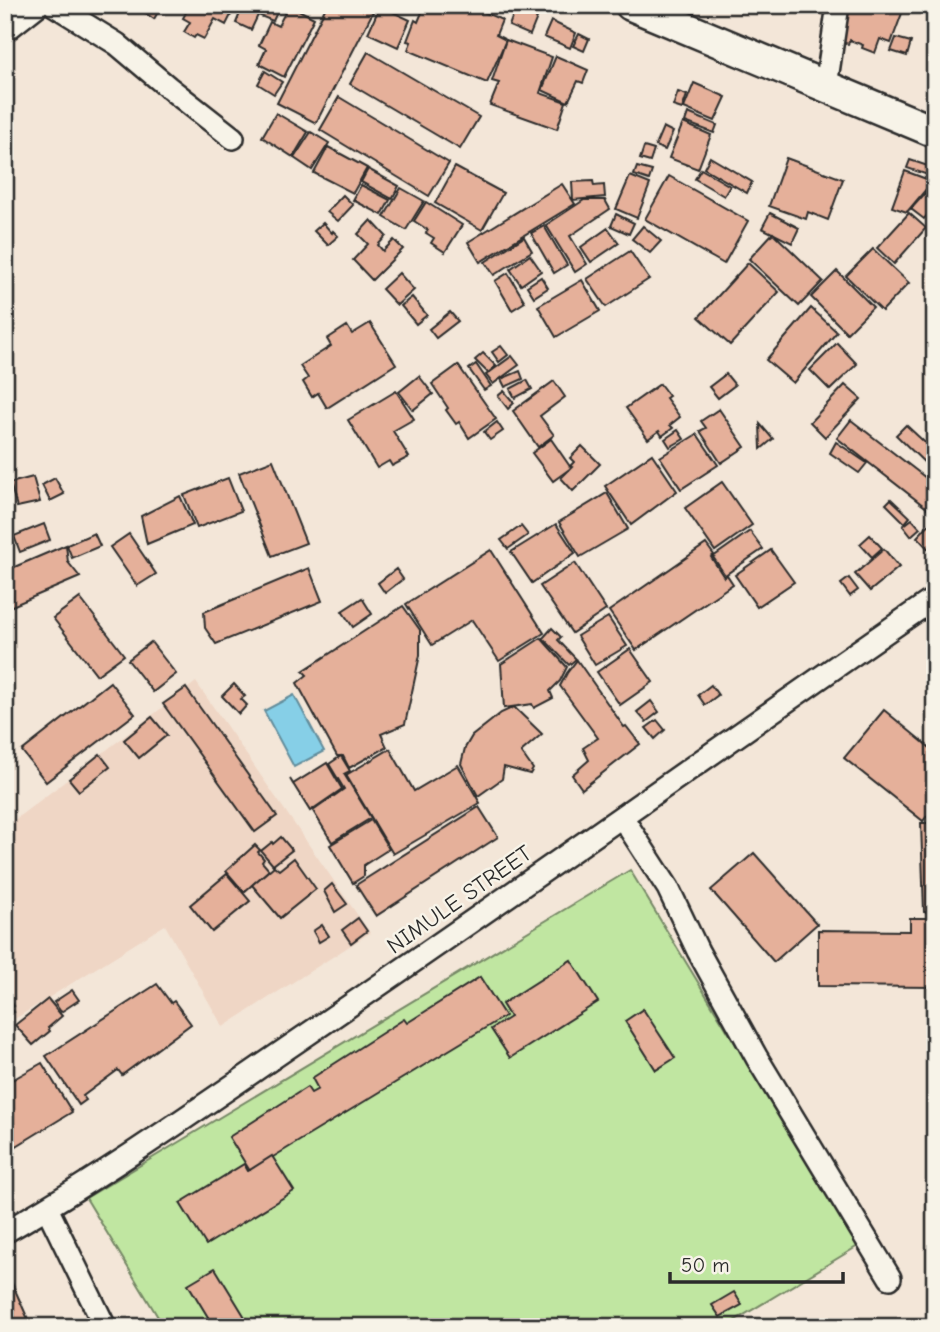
<svg xmlns="http://www.w3.org/2000/svg" width="940" height="1332" font-family="'Comic Neue',sans-serif">
  <style>
    .built { fill: #efd6c5 }
    .green { fill: #c0e6a1; stroke: #768866; stroke-width: 2 }
    .water { fill: #86cfe7; stroke: #628d9c; stroke-width: 2 }
    .building { fill: #e5b09a; stroke: #2b2b2b; stroke-width: 2 }
    .lines { fill: none; stroke-linecap: round; stroke-linejoin: round }
    .street-casing { stroke: #2b2b2b; stroke-width: 26 }
    .secondary-casing { stroke: #2b2b2b; stroke-width: 35 }
    .street { stroke: #f7f3e8; stroke-width: 21 }
    .secondary { stroke: #f7f3e8; stroke-width: 30 }
    .labels { text-anchor: middle; stroke-width: 5; stroke-linejoin: round; paint-order: stroke }
    .street-label { font-size: 23px; fill: #2b2b2b; stroke: #f7f3e8 }
  </style>
  <rect width="100%" height="100%" fill="#f3e6d8"/>
  <filter id="ink" filterUnits="userSpaceOnUse"><feTurbulence type="fractalNoise" baseFrequency=".0143" numOctaves="2"/><feDisplacementMap in="SourceGraphic" scale="14" xChannelSelector="R" yChannelSelector="G"/><feConvolveMatrix kernelMatrix="1 2 1 2 8 2 1 2 1" color-interpolation-filters="sRGB"/></filter>
  <g filter="url(#ink)">
    <polygon class="built" points="196,682 370,933 223,1027 165,925 5,1025 5,827"/>
    <polygon class="green" points="630,870 858,1246 724,1327 164,1327 86,1198"/>
    <polygon class="water" points="294,695 324,751 294,767 264,711"/>
    <g class="building">
      <polygon points="134,5 162,5 154,19"/>
      <polygon points="190,5 236,5 226,25 215,19 204,39 196,35 194,38 184,32 190,22 183,18"/>
      <polygon points="242,5 273,5 279,8 273,21 258,15 251,30 236,23 243,6"/>
      <polygon points="289,5 314,18 284,77 259,64 266,49 259,45 270,22 278,26"/>
      <polygon points="327,5 359,5 373,12 316,123 277,103"/>
      <polygon points="425,5 481,5 479,10 502,20 496,35 506,40 487,83 408,50 411,42 407,41 415,20 418,22"/>
      <polygon points="508,5 515,5 538,15 530,35 509,26 513,15 506,12"/>
      <polygon points="847,5 905,5 891,43 880,39 875,53 862,48 863,45 850,40 848,44 834,39"/>
      <polygon points="380,6 410,20 398,47 368,33"/>
      <polygon points="551,21 576,33 570,48 544,37"/>
      <polygon points="579,34 589,39 584,51 573,46"/>
      <polygon points="896,38 911,42 907,56 891,51"/>
      <polygon points="506,40 552,57 540,93 566,102 557,129 490,105 499,83 492,81"/>
      <polygon points="368,52 479,117 460,149 350,84"/>
      <polygon points="556,56 588,70 583,83 578,81 568,102 542,90"/>
      <polygon points="265,71 282,82 274,94 258,84"/>
      <polygon points="694,83 726,97 715,121 684,108"/>
      <polygon points="678,92 687,95 682,109 673,106"/>
      <polygon points="339,97 449,163 429,196 320,130"/>
      <polygon points="276,113 308,132 293,157 262,137"/>
      <polygon points="688,113 717,125 714,133 685,122"/>
      <polygon points="683,123 711,135 698,169 669,158"/>
      <polygon points="663,127 673,132 665,150 655,146"/>
      <polygon points="311,132 329,143 312,170 294,158"/>
      <polygon points="328,147 367,168 353,193 314,173"/>
      <polygon points="644,147 654,150 650,162 640,159"/>
      <polygon points="710,157 752,182 747,193 704,168"/>
      <polygon points="786,158 843,179 828,220 808,212 806,219 769,206"/>
      <polygon points="910,160 934,168 931,176 907,168"/>
      <polygon points="455,167 503,193 482,230 435,203"/>
      <polygon points="637,167 652,171 649,180 634,175"/>
      <polygon points="368,169 399,186 392,199 361,182"/>
      <polygon points="701,169 730,186 724,196 695,179"/>
      <polygon points="905,171 929,180 928,187 907,212 892,207"/>
      <polygon points="630,176 650,184 637,218 616,209"/>
      <polygon points="669,176 748,221 724,264 645,219"/>
      <polygon points="593,181 594,186 604,185 605,197 573,200 572,182"/>
      <polygon points="562,184 575,204 480,262 468,242"/>
      <polygon points="361,185 390,200 382,215 353,200"/>
      <polygon points="401,188 424,201 406,230 384,217"/>
      <polygon points="928,190 935,195 935,206 924,219 911,209"/>
      <polygon points="343,195 353,205 338,221 327,212"/>
      <polygon points="584,200 605,200 610,209 570,236 587,264 575,272 546,225"/>
      <polygon points="426,202 462,225 445,252 431,243 434,238 426,233 428,230 414,221"/>
      <polygon points="770,213 799,228 792,243 762,228"/>
      <polygon points="909,213 926,228 894,264 877,248"/>
      <polygon points="616,214 634,223 629,234 611,226"/>
      <polygon points="371,220 386,236 378,245 383,251 394,240 403,249 372,280 353,260 368,244 358,234"/>
      <polygon points="323,223 332,233 333,231 338,236 328,245 314,231"/>
      <polygon points="544,226 567,265 554,273 531,233"/>
      <polygon points="643,226 661,241 650,253 632,239"/>
      <polygon points="608,228 619,243 591,262 581,247"/>
      <polygon points="773,233 823,281 799,306 749,259"/>
      <polygon points="524,237 532,251 494,275 485,262"/>
      <polygon points="873,249 909,283 882,311 846,276"/>
      <polygon points="630,251 649,279 606,307 587,279"/>
      <polygon points="530,255 541,271 521,285 510,269"/>
      <polygon points="748,263 779,292 730,345 699,317"/>
      <polygon points="837,271 873,307 847,333 811,297"/>
      <polygon points="399,273 414,290 397,305 382,289"/>
      <polygon points="508,273 525,302 512,310 495,281"/>
      <polygon points="541,277 548,288 534,297 527,286"/>
      <polygon points="582,280 600,311 556,337 538,306"/>
      <polygon points="412,297 427,315 416,324 401,306"/>
      <polygon points="811,308 837,332 793,383 766,360"/>
      <polygon points="450,312 458,321 436,338 429,329"/>
      <polygon points="370,323 396,364 327,408 318,393 312,397 303,382 308,378 300,366 331,346 327,339 347,326 352,334"/>
      <polygon points="837,343 857,364 830,390 810,370"/>
      <polygon points="501,346 508,355 499,362 492,352"/>
      <polygon points="483,353 496,366 488,373 475,360"/>
      <polygon points="512,356 519,365 493,384 486,375"/>
      <polygon points="476,364 491,386 484,390 469,369"/>
      <polygon points="458,365 496,419 469,438 459,422 456,424 446,410 448,408 432,384"/>
      <polygon points="520,371 523,379 505,387 501,379"/>
      <polygon points="726,374 735,385 718,398 709,387"/>
      <polygon points="419,376 433,394 413,410 399,392"/>
      <polygon points="527,380 532,389 515,398 510,389"/>
      <polygon points="554,381 565,397 540,416 554,435 538,447 513,411"/>
      <polygon points="660,384 669,396 666,398 680,417 670,425 673,428 662,436 659,431 648,439 626,408"/>
      <polygon points="845,385 861,399 825,437 810,422"/>
      <polygon points="396,391 414,419 393,431 409,457 392,466 389,461 377,468 348,420"/>
      <polygon points="504,391 514,403 508,409 498,396"/>
      <polygon points="719,409 745,447 721,463 700,431 706,428 701,421"/>
      <polygon points="851,420 935,485 935,500 928,509 837,438"/>
      <polygon points="497,422 503,431 490,440 484,432"/>
      <polygon points="760,424 773,439 761,449"/>
      <polygon points="906,425 935,452 935,459 928,466 896,435"/>
      <polygon points="678,430 684,439 670,447 665,439"/>
      <polygon points="697,434 718,465 681,489 660,457"/>
      <polygon points="551,439 571,468 553,481 532,453"/>
      <polygon points="836,442 867,463 859,473 830,453"/>
      <polygon points="582,446 600,464 573,491 561,478 572,467 570,466 574,462 570,458"/>
      <polygon points="652,454 677,491 631,525 605,486"/>
      <polygon points="273,460 306,543 272,556 239,473"/>
      <polygon points="33,477 40,502 17,507 10,483"/>
      <polygon points="55,478 64,494 50,501 42,485"/>
      <polygon points="228,478 241,511 197,528 184,495"/>
      <polygon points="722,482 752,525 715,551 685,508"/>
      <polygon points="607,493 628,529 580,557 559,522"/>
      <polygon points="180,496 193,525 147,544 141,516"/>
      <polygon points="891,499 910,517 905,523 886,504"/>
      <polygon points="912,519 920,528 911,536 903,526"/>
      <polygon points="933,520 935,522 934,555 917,537"/>
      <polygon points="44,524 50,540 20,552 14,536"/>
      <polygon points="556,524 575,553 532,583 511,552"/>
      <polygon points="521,526 528,535 508,549 501,540"/>
      <polygon points="750,531 763,549 725,575 713,557"/>
      <polygon points="94,533 100,546 72,558 67,545"/>
      <polygon points="129,534 156,574 137,586 110,547"/>
      <polygon points="870,535 882,548 872,557 860,544"/>
      <polygon points="706,544 714,555 711,557 724,577 727,575 733,584 636,650 609,611"/>
      <polygon points="66,545 68,562 80,577 5,609 5,571"/>
      <polygon points="884,549 899,567 870,591 855,574"/>
      <polygon points="491,550 544,633 499,661 472,620 432,645 406,604"/>
      <polygon points="771,550 794,582 757,607 735,575"/>
      <polygon points="575,563 606,610 572,633 540,586"/>
      <polygon points="309,568 322,601 216,644 205,628 204,612"/>
      <polygon points="396,569 403,579 385,593 378,583"/>
      <polygon points="849,578 858,590 850,596 841,584"/>
      <polygon points="80,598 124,655 97,675 53,618"/>
      <polygon points="362,598 372,614 353,627 342,611"/>
      <polygon points="403,606 420,630 420,655 405,724 381,734 387,747 349,768 343,756 337,756 297,683 307,675 303,671"/>
      <polygon points="608,617 627,646 595,665 577,636"/>
      <polygon points="552,628 561,637 558,640 576,659 569,665 543,638"/>
      <polygon points="541,638 567,667 560,681 550,691 553,698 534,708 532,704 504,708 501,664"/>
      <polygon points="151,642 176,674 153,692 128,660"/>
      <polygon points="630,649 653,682 620,705 597,672"/>
      <polygon points="577,660 624,727 626,726 640,744 582,789 572,775 589,760 583,748 598,738 560,686 567,673"/>
      <polygon points="110,682 135,714 46,782 22,751"/>
      <polygon points="234,684 245,696 241,699 247,705 239,714 222,696"/>
      <polygon points="711,685 718,695 705,705 698,695"/>
      <polygon points="186,688 277,816 255,832 163,704"/>
      <polygon points="651,701 659,712 646,722 637,712"/>
      <polygon points="514,707 542,734 521,752 533,769 530,774 504,767 502,779 478,796 461,764 465,748 472,736 501,713"/>
      <polygon points="884,710 935,752 935,806 923,821 844,758"/>
      <polygon points="152,717 167,735 139,758 124,740"/>
      <polygon points="657,720 665,730 655,739 646,728"/>
      <polygon points="390,749 414,791 458,765 480,803 393,854 346,775"/>
      <polygon points="100,754 110,767 79,791 69,779"/>
      <polygon points="341,756 350,771 344,774 371,818 332,842 313,811 344,789 329,764"/>
      <polygon points="327,763 342,789 310,811 290,779 293,784"/>
      <polygon points="479,807 498,837 376,916 356,885"/>
      <polygon points="371,820 389,849 364,865 364,876 353,883 330,845"/>
      <polygon points="921,823 935,823 935,912 924,912"/>
      <polygon points="281,837 292,850 273,865 261,851 272,842 273,844"/>
      <polygon points="255,845 260,850 258,852 264,859 262,862 269,870 244,892 226,871"/>
      <polygon points="754,853 817,924 774,962 711,890"/>
      <polygon points="294,858 316,889 280,918 252,885 274,866 279,870"/>
      <polygon points="227,874 250,901 212,932 190,905"/>
      <polygon points="332,884 347,904 335,912 324,891"/>
      <polygon points="358,918 367,931 351,943 342,930"/>
      <polygon points="910,918 935,918 935,987 818,986 818,930 910,931"/>
      <polygon points="322,925 329,936 319,942 313,931"/>
      <polygon points="571,960 598,1002 510,1058 491,1029 510,1017 502,1004"/>
      <polygon points="480,977 505,1016 250,1171 229,1137 307,1087 311,1093 318,1089 312,1078 404,1019 407,1023"/>
      <polygon points="157,984 171,1003 174,1001 191,1024 122,1075 118,1070 83,1096 86,1100 79,1105 46,1056"/>
      <polygon points="72,990 79,1000 61,1012 54,1002"/>
      <polygon points="5,993 14,1006 11,1008 14,1012 5,1017"/>
      <polygon points="48,999 62,1016 48,1028 50,1031 33,1045 15,1025"/>
      <polygon points="643,1009 675,1058 656,1070 625,1021"/>
      <polygon points="42,1063 72,1112 5,1153 5,1084"/>
      <polygon points="272,1156 294,1191 206,1245 180,1203 244,1164 248,1171"/>
      <polygon points="215,1268 251,1327 214,1327 188,1284"/>
      <polygon points="11,1281 28,1319 10,1327 5,1327 5,1284"/>
      <polygon points="734,1292 742,1305 720,1317 712,1305"/>
    </g>
    <g class="lines">
      <defs>
        <g id="street">
          <polyline points="54,5 117,44 168,87 233,138"/>
          <polyline points="5,31 38,5"/>
          <polyline points="826,86 838,5"/>
          <polyline points="622,817 668,888 698,951 757,1058 890,1278"/>
          <polyline points="47,1208 105,1327"/>
          <path d="M5,1232c105,-60 203,-130 303,-198 210,-143 417,-291 627,-436"/>
        </g>
        <polyline id="secondary" points="631,5 935,132"/>
      </defs>
      <use href="#street" class="street-casing"/>
      <use href="#secondary" class="secondary-casing"/>
      <use href="#street" class="street"/>
      <use href="#secondary" class="secondary"/>
    </g>
  </g>
  <g class="labels">
    <g class="street-label">
      <text transform="translate(459 899) rotate(-35)" y="8">NIMULE STREET</text>
    </g>
  </g>
  <rect width="940" height="1332" fill="none" stroke="#f7f3e8" stroke-width="28"/>
  <rect x="14" y="14" width="912" height="1304" fill="none" stroke="#2b2b2b" stroke-width="2.5" filter="url(#ink)"/>
  <path d="M670 1272v10h173v-10" fill="none" stroke="#2b2b2b" stroke-width="3.5"/>
  <text x="681" y="1272" font-size="21" fill="#2b2b2b" stroke="#f7f3e8" stroke-width="5" paint-order="stroke">50 m</text>
</svg>
